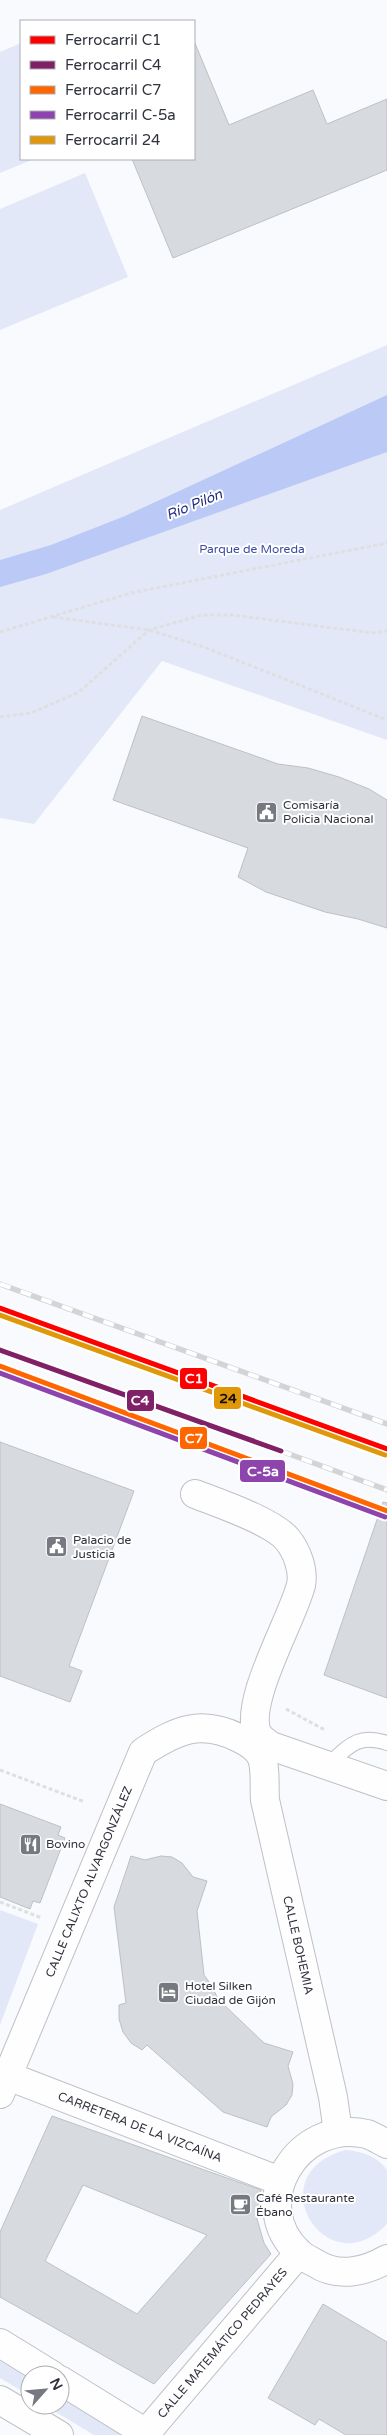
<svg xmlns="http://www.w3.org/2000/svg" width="387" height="2435" font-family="'Varela Round',sans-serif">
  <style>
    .green { fill: #e3e8f9 }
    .water { fill: #bac9f5 }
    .building { fill: #d7dadf; stroke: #bec0c6; fill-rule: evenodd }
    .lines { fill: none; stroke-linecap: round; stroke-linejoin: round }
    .lane-casing { stroke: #bec0c6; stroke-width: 16 }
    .street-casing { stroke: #bec0c6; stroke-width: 30 }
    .primary-casing { stroke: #bec0c6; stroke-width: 30 }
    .path { stroke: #dedfe0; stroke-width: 3; stroke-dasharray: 4 2.5; stroke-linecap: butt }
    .lane { stroke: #fefeff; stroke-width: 14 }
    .street { stroke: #fefeff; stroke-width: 28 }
    .primary { stroke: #fefeff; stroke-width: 28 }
    .rail-casing { stroke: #d3d4d5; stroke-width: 5.5 }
    .rail { stroke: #fff; stroke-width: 4; stroke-dasharray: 11; stroke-linecap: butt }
    .rail-1-casing { stroke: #fff; stroke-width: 9 }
    .rail-2-casing { stroke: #fff; stroke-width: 9 }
    .rail-3-casing { stroke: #fff; stroke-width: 9 }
    .rail-4-casing { stroke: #fff; stroke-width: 9 }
    .rail-5-casing { stroke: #fff; stroke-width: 9 }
    .rail-1 { stroke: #f00; stroke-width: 5 }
    .rail-2 { stroke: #802168; stroke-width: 5 }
    .rail-3 { stroke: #f60; stroke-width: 5 }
    .rail-4 { stroke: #8e44ad; stroke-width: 5 }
    .rail-5 { stroke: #e09809; stroke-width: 5 }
    .labels { text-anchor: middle; stroke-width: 4; stroke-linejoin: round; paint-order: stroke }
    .park-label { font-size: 12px; fill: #394ca5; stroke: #fff }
    .poi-label { font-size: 12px; fill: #30333d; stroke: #fff; text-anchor: start }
    .street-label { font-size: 12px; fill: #30333d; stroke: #fff }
    .water-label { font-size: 14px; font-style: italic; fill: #1f2c82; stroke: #fff }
    .line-badge { stroke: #fff; stroke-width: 2 }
    .badge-label { font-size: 14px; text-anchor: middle; font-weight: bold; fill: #fff }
    .pale-badge-label { font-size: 14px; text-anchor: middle; font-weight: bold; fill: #111 }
  </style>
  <rect width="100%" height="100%" fill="#f8fafd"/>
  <g class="green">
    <polygon points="21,43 21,159 34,159 0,173 0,52"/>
    <polygon points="85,173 128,277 0,330 0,209"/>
    <polygon points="387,345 387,740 162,661 34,824 0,818 0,510"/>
    <polygon points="0,1910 38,1924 0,2025"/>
    <path d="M346,2150c17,2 31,6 41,20v54c-61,64 -131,-51 -41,-74z"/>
    <polygon points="0,2359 30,2377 30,2396 0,2378"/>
    <polygon points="60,2394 128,2435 94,2435 44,2405 60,2405"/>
  </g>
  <polygon class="water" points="387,395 387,452 46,574 0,587 0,560 51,545 125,516"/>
  <g class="building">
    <polygon points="194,41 229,125 313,90 327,124 387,99 387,170 173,258 132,159 194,159"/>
    <polygon points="142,716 278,764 308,768 339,777 369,789 387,800 387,928 358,919 325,912 266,892 238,877 248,848 113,800"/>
    <polygon points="0,1442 134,1491 69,1666 82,1671 70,1702 0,1676"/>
    <polygon points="383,1502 387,1503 387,1698 324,1675"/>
    <polygon points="0,1804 61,1827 58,1835 65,1838 40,1903 33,1901 30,1909 0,1897"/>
    <polygon points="131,1856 145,1860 161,1856 172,1857 182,1863 193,1877 207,1881 197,1911 204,1975 212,1986 218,1999 264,2043 293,2052 288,2066 293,2084 292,2095 286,2105 271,2117 267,2127 223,2112 147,2045 142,2050 131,2043 123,2032 119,2019 119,2005 126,2003 114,1907"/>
    <path d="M52,2116l209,74 -4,29 7,24 7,11 -117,130 -154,-87v-65zM83,2185l124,50 -70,79 -92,-53z"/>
    <polygon points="323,2304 387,2342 387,2435 346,2435 319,2419 315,2425 268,2398"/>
  </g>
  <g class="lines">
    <defs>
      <path id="lane" d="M327,1766c21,-19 30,-33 60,-23"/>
      <g id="street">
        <path d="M195,1494c23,9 77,27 92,45 10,12 17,31 14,46 -9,35 -57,116 -44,148 3,6 9,9 14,13l116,40"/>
        <path id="s1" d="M0,2073l280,108"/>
        <path id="s2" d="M0,2094l143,-342c34,-22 57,-33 96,-14 8,4 19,10 23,20 4,11 2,30 3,42l68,297 5,35"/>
        <path d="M387,2144c-6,-3 -14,-8 -20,-10 -70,-16 -121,70 -68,119 4,4 11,7 16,10 23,15 50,9 72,-4"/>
        <path id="s3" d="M146,2433l153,-180"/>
      </g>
      <g id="primary">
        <polyline points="0,2343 52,2375"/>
        <polyline points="60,2380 149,2435"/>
        <polyline points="0,2400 59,2435"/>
      </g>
    </defs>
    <use href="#lane" class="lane-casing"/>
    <use href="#street" class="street-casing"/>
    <use href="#primary" class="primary-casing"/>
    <g class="path">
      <polyline points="53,617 149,630 204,647 387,720"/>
      <polyline points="0,632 131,593 387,543"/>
      <polyline points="0,717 31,713 79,692 149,630 202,615 232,615 373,633 387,631"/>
      <polyline points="286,1709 325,1730"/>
      <polyline points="0,1770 85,1802"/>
      <polyline points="0,1902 42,1918"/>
    </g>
    <use href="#lane" class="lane"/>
    <use href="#street" class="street"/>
    <use href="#primary" class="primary"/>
    <defs>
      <g id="rail">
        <polyline points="0,1284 387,1424"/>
        <polyline points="281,1451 387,1490"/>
      </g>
    </defs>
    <use href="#rail" class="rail-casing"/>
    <use href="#rail" class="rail"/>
    <defs>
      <polyline id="rail-1" points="0,1308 387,1449"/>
      <polyline id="rail-2" points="0,1350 281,1451"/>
      <polyline id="rail-3" points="0,1366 387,1511"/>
      <polyline id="rail-4" points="0,1373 385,1517"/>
      <polyline id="rail-5" points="0,1315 385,1455"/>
    </defs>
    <use href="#rail-1" class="rail-1-casing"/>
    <use href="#rail-2" class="rail-2-casing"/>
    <use href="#rail-3" class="rail-3-casing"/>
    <use href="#rail-4" class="rail-4-casing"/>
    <use href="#rail-5" class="rail-5-casing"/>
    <use href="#rail-1" class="rail-1"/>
    <use href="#rail-2" class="rail-2"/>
    <use href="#rail-3" class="rail-3"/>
    <use href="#rail-4" class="rail-4"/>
    <use href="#rail-5" class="rail-5"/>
  </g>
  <defs>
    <symbol id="civic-square" viewBox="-11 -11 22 22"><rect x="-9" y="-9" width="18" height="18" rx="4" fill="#767980" stroke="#fff"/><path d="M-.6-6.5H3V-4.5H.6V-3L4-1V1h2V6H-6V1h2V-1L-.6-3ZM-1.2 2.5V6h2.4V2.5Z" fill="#fff"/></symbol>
    <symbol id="restaurant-square" viewBox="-11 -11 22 22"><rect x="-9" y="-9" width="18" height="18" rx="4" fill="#767980" stroke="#fff"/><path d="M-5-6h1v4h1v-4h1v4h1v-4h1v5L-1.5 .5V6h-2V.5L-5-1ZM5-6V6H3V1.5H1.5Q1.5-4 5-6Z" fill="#fff"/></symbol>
    <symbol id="hotel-square" viewBox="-11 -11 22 22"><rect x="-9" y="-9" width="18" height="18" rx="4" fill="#767980" stroke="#fff"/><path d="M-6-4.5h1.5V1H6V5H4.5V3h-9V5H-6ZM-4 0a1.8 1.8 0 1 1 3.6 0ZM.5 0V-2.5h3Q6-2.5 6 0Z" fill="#fff"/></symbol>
    <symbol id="cafe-square" viewBox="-11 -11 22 22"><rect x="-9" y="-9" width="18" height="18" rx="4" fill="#767980" stroke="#fff"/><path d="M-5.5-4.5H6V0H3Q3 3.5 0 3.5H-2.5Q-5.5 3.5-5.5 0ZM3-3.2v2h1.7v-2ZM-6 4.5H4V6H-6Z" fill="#fff"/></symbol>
  </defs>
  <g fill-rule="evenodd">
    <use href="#civic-square" x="254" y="800" width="25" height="25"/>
    <use href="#civic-square" x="44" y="1534" width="25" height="25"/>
    <use href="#restaurant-square" x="18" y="1832" width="25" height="25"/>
    <use href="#hotel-square" x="156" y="1980" width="25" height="25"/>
    <use href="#cafe-square" x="228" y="2192" width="25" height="25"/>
  </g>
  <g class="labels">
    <g class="park-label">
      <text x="252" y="553">Parque de Moreda</text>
    </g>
    <g class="poi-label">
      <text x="283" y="809">Comisaría<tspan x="283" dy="14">Policia Nacional</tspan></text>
      <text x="73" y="1544">Palacio de<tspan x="73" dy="14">Justicia</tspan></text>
      <text x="46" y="1848">Bovino</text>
      <text x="185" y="1990">Hotel Silken<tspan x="185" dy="14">Ciudad de Gijón</tspan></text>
      <text x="256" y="2202">Café Restaurante<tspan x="256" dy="14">Ébano</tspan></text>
    </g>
    <g class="street-label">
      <text dy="4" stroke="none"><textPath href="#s2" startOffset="230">CALLE CALIXTO ALVARGONZÁLEZ</textPath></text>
      <text dy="4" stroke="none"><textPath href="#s2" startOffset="696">CALLE BOHEMIA</textPath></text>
      <text dy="4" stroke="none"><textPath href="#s1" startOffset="150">CARRETERA DE LA VIZCAÍNA</textPath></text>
      <text dy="4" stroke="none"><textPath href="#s3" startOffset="118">CALLE MATEMÁTICO PEDRAYES</textPath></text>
    </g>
    <g class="water-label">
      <text transform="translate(194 504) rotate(-22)" y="5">Río Pilón</text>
    </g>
  </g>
  <g class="line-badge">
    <rect x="179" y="1367" width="29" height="23" rx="5" fill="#f00"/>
    <rect x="213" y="1386" width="29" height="24" rx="5" fill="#e09809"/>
    <rect x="126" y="1389" width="29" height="23" rx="5" fill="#802168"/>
    <rect x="179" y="1426" width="29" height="24" rx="5" fill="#f60"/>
    <rect x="239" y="1459" width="47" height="24" rx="5" fill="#8e44ad"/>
  </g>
  <g class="badge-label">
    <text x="194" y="1383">C1</text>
    <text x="140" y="1405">C4</text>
    <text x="194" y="1443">C7</text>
    <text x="263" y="1476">C-5a</text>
  </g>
  <g class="pale-badge-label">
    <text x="228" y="1403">24</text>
  </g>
  <rect x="20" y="20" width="175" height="140" fill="#ffffff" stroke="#acadb1"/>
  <rect x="30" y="36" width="25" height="8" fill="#ff0000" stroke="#acadb1"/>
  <text x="65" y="45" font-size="15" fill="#30333d">Ferrocarril C1</text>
  <rect x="30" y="61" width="25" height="8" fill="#802168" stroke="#acadb1"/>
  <text x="65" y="70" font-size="15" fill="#30333d">Ferrocarril C4</text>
  <rect x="30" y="86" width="25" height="8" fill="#ff6600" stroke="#acadb1"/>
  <text x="65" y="95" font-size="15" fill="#30333d">Ferrocarril C7</text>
  <rect x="30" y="111" width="25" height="8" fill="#8e44ad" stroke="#acadb1"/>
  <text x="65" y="120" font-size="15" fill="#30333d">Ferrocarril C-5a</text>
  <rect x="30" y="136" width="25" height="8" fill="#e09809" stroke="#acadb1"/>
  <text x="65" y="145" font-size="15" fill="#30333d">Ferrocarril 24</text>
  <g transform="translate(45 2390) rotate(63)"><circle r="24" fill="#ffffff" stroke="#acadb1"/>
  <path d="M0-4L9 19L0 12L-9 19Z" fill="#767980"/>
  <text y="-8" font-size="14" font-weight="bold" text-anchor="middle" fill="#30333d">N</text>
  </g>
</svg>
